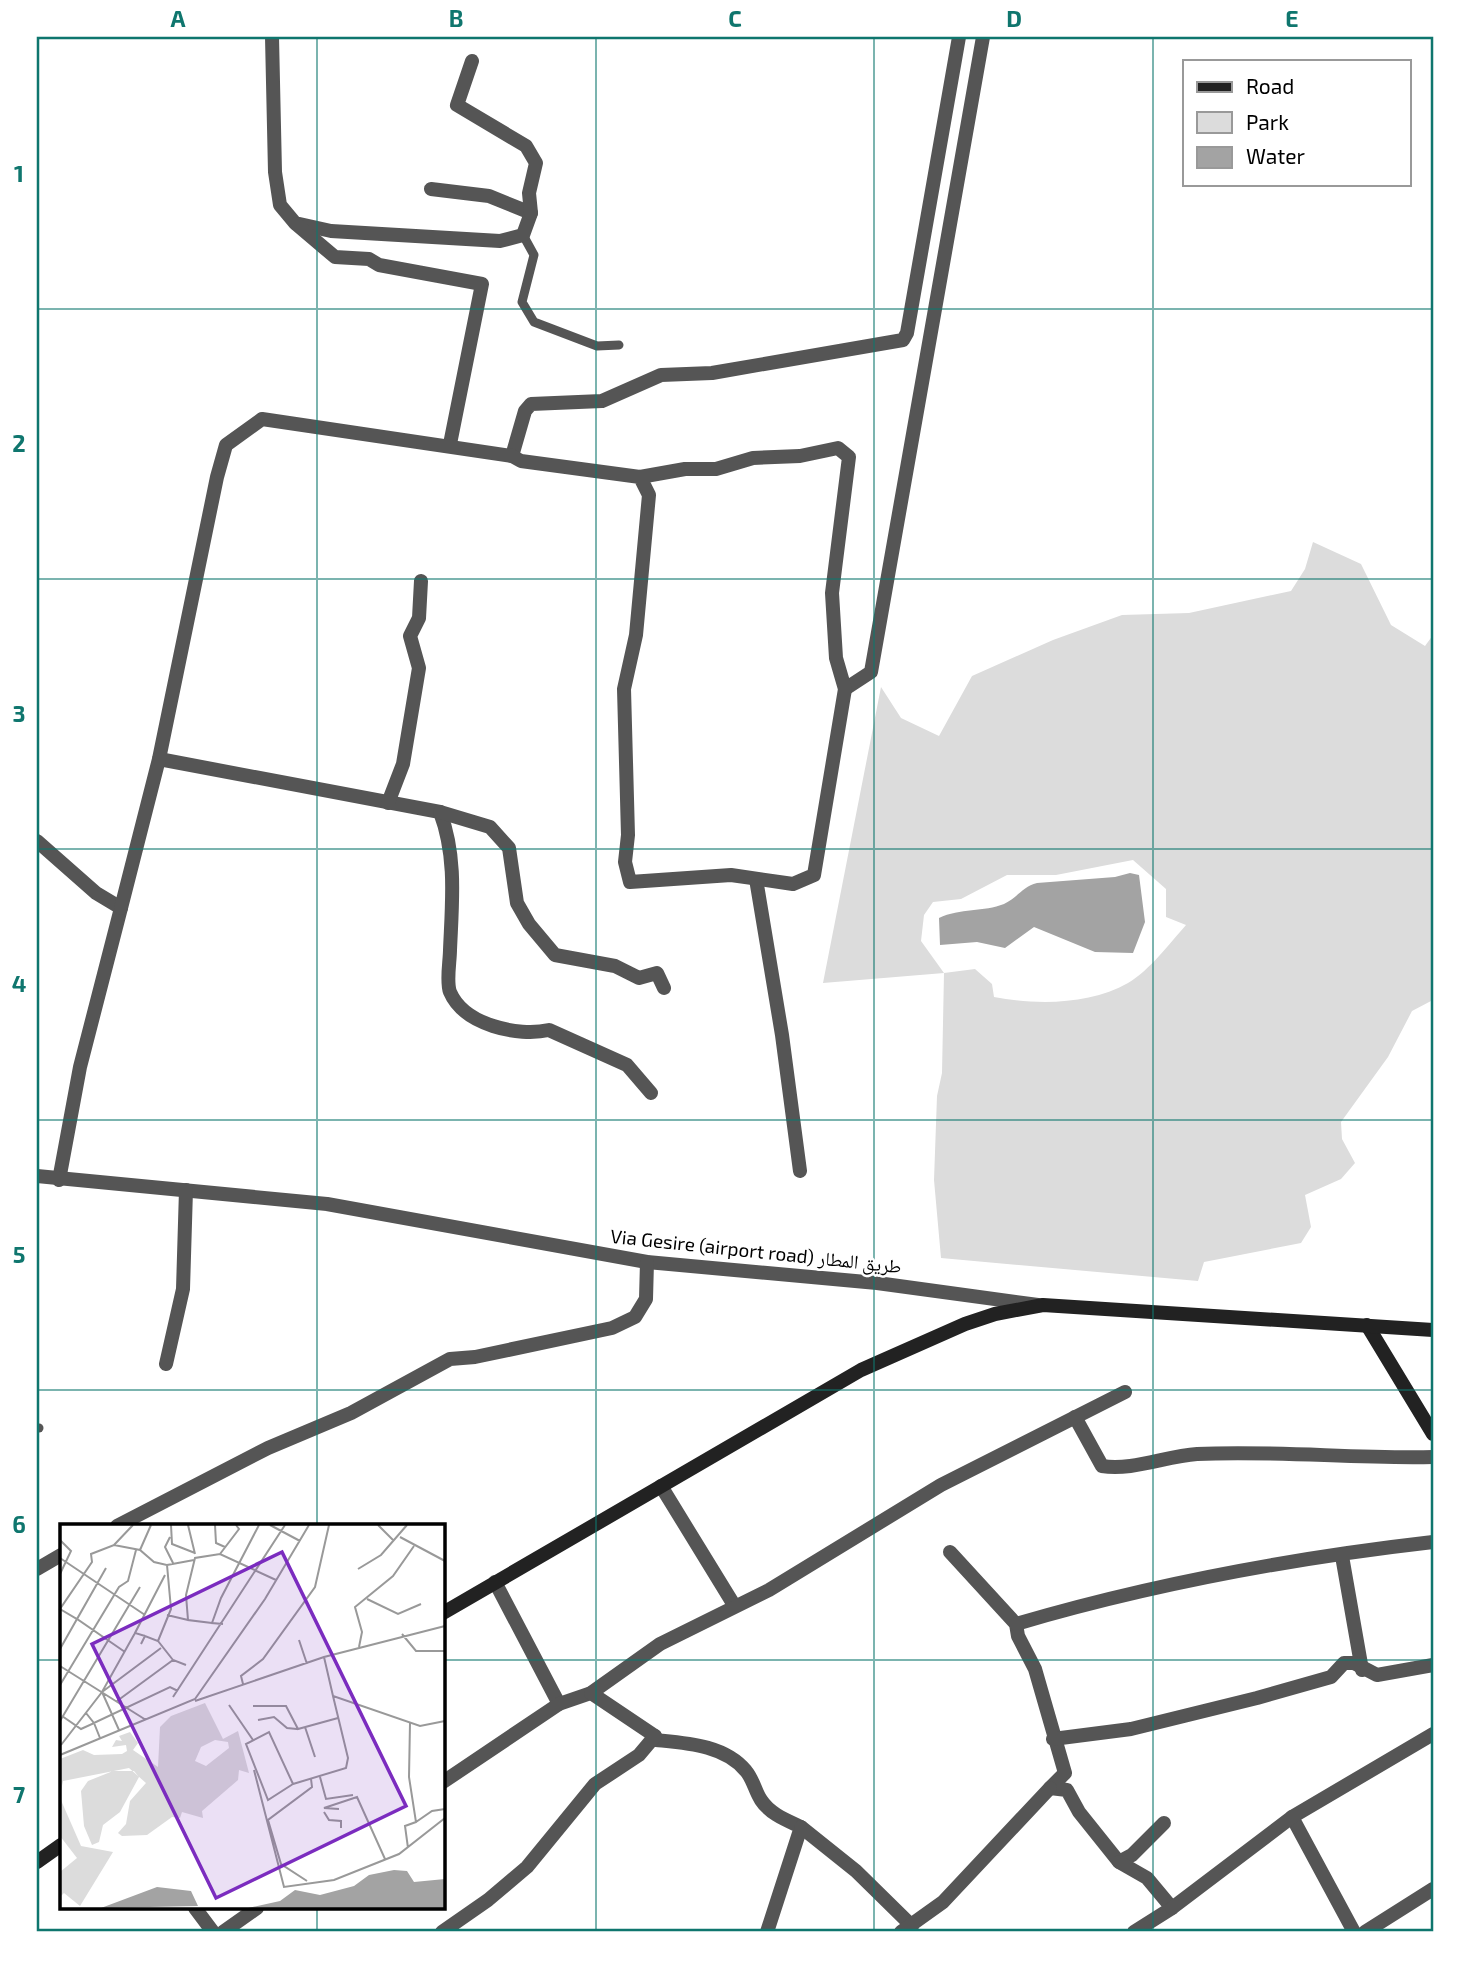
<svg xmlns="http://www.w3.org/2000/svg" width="1470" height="1969" font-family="'Exo 2','Noto Naskh Arabic',sans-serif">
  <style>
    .green { fill: #dcdcdc; fill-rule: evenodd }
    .water { fill: #a3a3a3 }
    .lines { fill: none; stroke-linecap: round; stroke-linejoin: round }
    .lane { stroke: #555; stroke-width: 9 }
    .street { stroke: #555; stroke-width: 14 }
    .secondary { stroke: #222; stroke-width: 14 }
    .grid { fill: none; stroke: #0f766e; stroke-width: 2; stroke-opacity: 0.55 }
    .labels { text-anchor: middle; stroke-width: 5; stroke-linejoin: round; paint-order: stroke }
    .street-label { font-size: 19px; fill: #000; stroke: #fff }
    .inset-road { fill: none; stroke: #999; stroke-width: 2 }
    .view { fill: #7b2cbf; fill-opacity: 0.15; stroke: #7b2cbf; stroke-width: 3.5 }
    .inset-edge { fill: none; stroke: #000; stroke-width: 3.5 }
    .neatline { fill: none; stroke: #0f766e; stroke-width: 2.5 }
    .grid-label { font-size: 23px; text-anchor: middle; font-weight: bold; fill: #0f766e }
  </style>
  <rect width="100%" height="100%" fill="#fff"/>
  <path class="green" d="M1313,542l48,22 30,61 34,21 8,-11v368l-2,-2 -19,10 -24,46 -47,65 1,17 13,24 -14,16 -36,16 6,32 -10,16 -97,19 -6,19 -257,-23 -7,-78 3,-84 5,-23 2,-100 -121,10 58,-296 20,31 38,18 33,-60 81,-36 69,-25 67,-2 102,-22 14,-22zM1133,860l33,29v28l20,8c-17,19 -36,45 -58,58 -38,22 -92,22 -134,14l-2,-13 -17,-15 -31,4 -23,-32 3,-26 9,-13 28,-3 46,-24h49z"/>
  <path class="water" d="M1130,873l9,2 6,47 -12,31 -38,-1 -61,-25 -29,21 -28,-6 -37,3 -1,-27c21,-10 45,-6 65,-14 13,-6 18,-17 33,-21l78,-6z"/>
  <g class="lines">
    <g class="lane">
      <polyline points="523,235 534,255 522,302 534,322 597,346 619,345"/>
      <polyline points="37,1428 39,1428"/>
    </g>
    <g class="street">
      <polyline points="272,37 275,172 280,205 295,223 331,231 500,241 523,235 531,213 489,196 431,189"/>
      <polyline points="472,61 457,105 526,146 536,163 529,193 531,213"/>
      <polyline points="296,224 335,257 369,259 379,265 482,284 450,444"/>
      <polyline points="512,456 525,411 531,404 602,401 661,375 712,373 903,340 907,333 959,37"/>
      <polyline points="845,689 871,672 983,37"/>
      <path d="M159,759l281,53c17,45 12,90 10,138 0,11 -4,32 0,42 14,33 68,45 99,38l78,35 24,28"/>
      <polyline points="388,803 403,764 419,668 410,636 419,618 421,581"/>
      <polyline points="440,812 490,827 509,848 517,903 529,924 555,955 615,966 639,978 657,973 664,988"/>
      <polyline points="37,841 96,893 121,908 80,1067 59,1180"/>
      <polyline points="756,879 782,1035 800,1171"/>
      <polyline points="121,908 159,759 217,477 226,445 262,419 512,456 521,461 640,477 649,495 636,635 624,689 628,835 625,862 630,882 731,875 793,884 814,875 845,689 836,658 832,593 849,457 838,448 800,456 753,458 716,469 685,469 640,477"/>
      <polyline points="37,1176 327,1204 647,1262 877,1283 1038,1305"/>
      <polyline points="166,1364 183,1289 186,1190"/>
      <path d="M1075,1417l27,49c30,5 64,-10 95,-12 79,-4 157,5 236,3"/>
      <polyline points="661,1486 734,1605"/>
      <polyline points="117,1526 268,1448 351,1413 450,1359 475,1357 612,1328 635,1317 646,1299 647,1262"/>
      <polyline points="950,1552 1016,1624 1018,1636 1035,1669 1065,1773 1050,1788 1067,1790 1079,1812 1119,1862 1132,1855 1164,1823"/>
      <polyline points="1342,1556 1362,1670"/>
      <polyline points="37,1569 61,1555"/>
      <polyline points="495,1582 559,1704"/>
      <path d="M1016,1624c136,-40 277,-66 417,-82"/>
      <path d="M655,1736l1,4c30,3 69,5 90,31 7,8 9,20 15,29 9,14 25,20 40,27l-34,105"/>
      <polyline points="1053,1739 1131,1729 1257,1698 1331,1677 1344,1663 1354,1663 1377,1675 1433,1665"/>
      <polyline points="443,1782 559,1704 591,1693 660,1644 769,1590 941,1485 1125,1392"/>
      <polyline points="1292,1817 1354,1932"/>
      <polyline points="801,1827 856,1871 912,1926"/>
      <polyline points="1119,1862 1147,1878 1172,1908 1134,1932"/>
      <polyline points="195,1908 213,1932"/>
      <polyline points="1172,1908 1292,1817 1433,1734"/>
      <polyline points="223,1932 257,1908"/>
      <polyline points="442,1932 488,1900 527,1867 595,1784 639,1755 655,1736 591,1693"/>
      <polyline points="901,1932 943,1902 1050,1788"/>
      <polyline points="1365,1932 1433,1889"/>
    </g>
    <g class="secondary">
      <polyline points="1367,1325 1433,1434"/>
      <polyline points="443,1613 861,1370 965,1324 995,1314 1043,1305 1433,1330"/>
      <polyline points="37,1862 61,1845"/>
    </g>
  </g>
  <path class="grid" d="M317,37v1489M596,37v1895M874,37v1895M1153,37v1895M37,309h1396M37,579h1396M37,849h1396M37,1120h1396M37,1390h1396M37,1660h24M443,1660h990M317,1908v24"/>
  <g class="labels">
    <g class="street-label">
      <text transform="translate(756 1251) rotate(6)" y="7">Via Gesire (airport road) طريق المطار</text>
    </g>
  </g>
  <g transform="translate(60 1524)">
    <rect width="385" height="385" fill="#fff"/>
    <path d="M145,179l18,36 15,-8 11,42 -10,-3 -1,10 -36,31 1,7 -21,-6 -2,6 -8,-1 -25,18 -25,1 -4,-3 8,-9 4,-23 16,-18 -17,-15 -66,13 -3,15v-37l23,-9 11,5 28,-1 5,-3 -1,-6 -14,2 4,-7 6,1 -3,-5 11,-4 8,11 -5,7 25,17 2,-40 11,-11zM155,216l13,2 1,6 -23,18 -11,-5 6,-14zM53,247h21l5,6 -19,35 -17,13 -4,17 -7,3 -8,-19 -3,-35 7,-10zM0,274l21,48 32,6 -33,54 -16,-13 -4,4v-25l17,-14 -17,-22z" fill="#dcdcdc" fill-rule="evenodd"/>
    <path d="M334,346l13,1 7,11 31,-3v29h-197l32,-7 15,-11 25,5 34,-9 15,-11zM97,363l34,4 7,15 -97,2z" fill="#a3a3a3"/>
    <path class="inset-road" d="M111,1l1,19 23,9M128,1l7,29M155,1l1,18 9,4M210,1l30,16M318,1l16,16M110,13l-5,10 8,16M340,13l45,24M0,16l11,11 -11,23M54,21l19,-20M80,26l11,-25M160,30l19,-25 -3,-4M0,34l85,57M107,41l27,-5M46,44l-29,51 -17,-10 32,-47 -1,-8 23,-9 26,5 14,12 13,3 4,44 -13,32M298,45l23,-14 26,-30M307,75l31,15 23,-10M107,91l21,5M152,99l-24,-3 -2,-25 9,-37 25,-4 56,26M163,100l-11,-1 9,-25 38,-73M342,110l14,17h29M85,112l-10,-3 30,-58M239,116l8,24M81,120l4,-8 13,5 15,19 13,5M299,123l3,-15 -7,-25 38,-31 21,-30M0,125l17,-30 48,33M264,133l9,39 87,30 25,-5M0,142l86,54M183,160l-2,-8 22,-17 52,-72 14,-62M0,161l59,-98 9,-6 8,-31M113,173l112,-172M57,177l56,-41M135,177l129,-44 121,-31M169,181l24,35M193,182h33l12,23 40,-11M26,189l8,10 76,-36 8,4M2,192l19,13 13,-6 6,15M198,196l16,-3 13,11 10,1M0,197l80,-134M245,203l10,30M59,206l-17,-38 59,-44M1,221l41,-53 33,-59M0,231l135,-56 70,-100 44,-74M194,246l30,117 50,-7 65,-26 46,-36M260,253l6,22 27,-4M233,260l-25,16 -22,-56 23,-12 24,52 53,-16 2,-10 -15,-62M279,285l-15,-1 33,-11 28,62M264,288l5,8 12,1v7M356,298l16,-11 13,-2M348,324l-3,-22 11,-4 -7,-45 1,-54M247,357l-26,-17 -13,-44 44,-33 -1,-8"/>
    <path class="view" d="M222,28l124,254 -190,92 -124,-254z"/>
    <rect width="385" height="385" class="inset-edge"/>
  </g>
  <rect width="1470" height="1969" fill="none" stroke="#ffffff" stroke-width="77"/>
  <rect x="1183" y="60" width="228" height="126" fill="#ffffff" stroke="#999999" stroke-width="2"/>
  <rect x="1197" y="82" width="35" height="10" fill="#222222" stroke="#999999" stroke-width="2"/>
  <text x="1246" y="94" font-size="21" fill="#000000">Road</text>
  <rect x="1197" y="112" width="35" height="21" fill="#dcdcdc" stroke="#999999" stroke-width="2"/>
  <text x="1246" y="130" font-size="21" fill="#000000">Park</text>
  <rect x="1197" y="147" width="35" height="21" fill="#a3a3a3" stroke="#999999" stroke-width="2"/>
  <text x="1246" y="164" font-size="21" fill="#000000">Water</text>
  <rect x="38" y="38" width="1394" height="1892" class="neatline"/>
  <g class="grid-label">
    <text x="178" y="27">A</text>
    <text x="456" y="27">B</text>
    <text x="735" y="27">C</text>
    <text x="1014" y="27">D</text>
    <text x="1292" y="27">E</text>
    <text x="19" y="182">1</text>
    <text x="19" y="452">2</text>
    <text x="19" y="722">3</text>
    <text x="19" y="992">4</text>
    <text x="19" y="1263">5</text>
    <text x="19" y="1533">6</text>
    <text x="19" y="1803">7</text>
  </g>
</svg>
